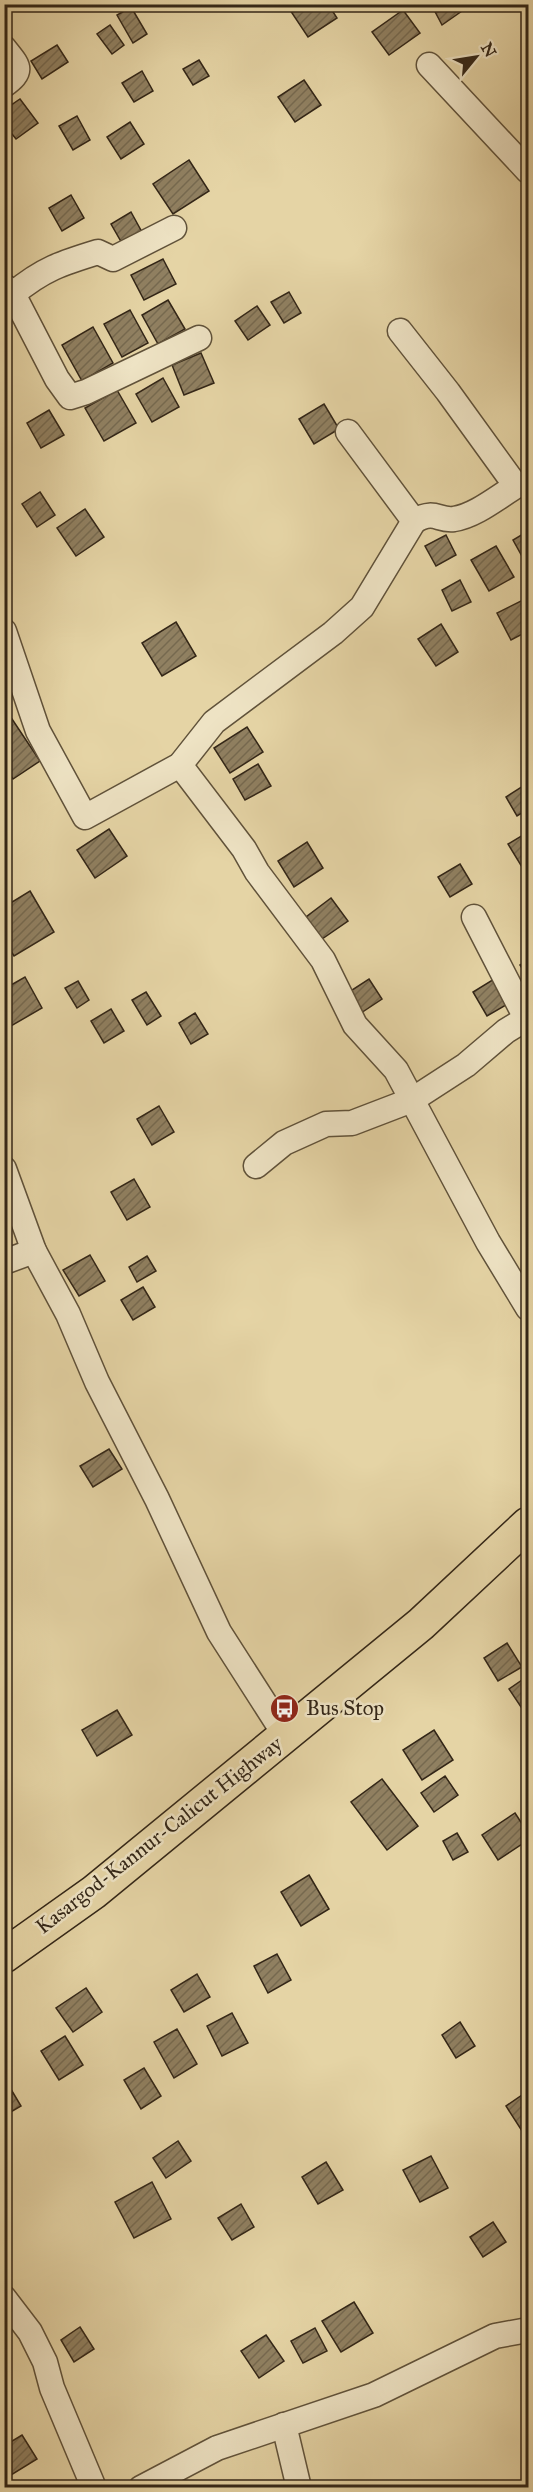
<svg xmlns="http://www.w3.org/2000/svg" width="533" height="2492" font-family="'IM FELL Great Primer',serif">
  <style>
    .building { fill: url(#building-hatch); stroke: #332617; stroke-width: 1.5 }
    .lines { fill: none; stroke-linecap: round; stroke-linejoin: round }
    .minor-casing { stroke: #60523a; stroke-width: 27 }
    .highway-casing { stroke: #332617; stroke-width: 36 }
    .minor { stroke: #eee3c4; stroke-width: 24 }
    .highway { stroke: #e5d4a5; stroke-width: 33 }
    .labels { text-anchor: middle; stroke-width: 5; stroke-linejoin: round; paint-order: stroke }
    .poi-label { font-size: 21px; fill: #332617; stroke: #eee3c4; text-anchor: start }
    .street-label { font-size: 21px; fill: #332617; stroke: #eee3c4 }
  </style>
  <defs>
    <pattern id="building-hatch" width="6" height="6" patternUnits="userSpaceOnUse" patternTransform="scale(1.5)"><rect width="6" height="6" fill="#908061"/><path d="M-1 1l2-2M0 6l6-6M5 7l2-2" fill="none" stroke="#76694f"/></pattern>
  </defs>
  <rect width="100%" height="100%" fill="#e5d4a5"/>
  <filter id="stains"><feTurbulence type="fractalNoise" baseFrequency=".00333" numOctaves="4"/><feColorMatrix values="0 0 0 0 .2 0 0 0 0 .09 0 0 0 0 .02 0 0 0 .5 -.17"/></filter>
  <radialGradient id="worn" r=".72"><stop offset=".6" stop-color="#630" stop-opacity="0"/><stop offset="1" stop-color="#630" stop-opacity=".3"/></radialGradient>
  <g class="building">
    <polygon points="286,4 328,4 337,18 308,37"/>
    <polygon points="431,4 472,4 442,25"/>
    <polygon points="131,7 147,34 133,43 117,15"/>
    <polygon points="403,10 420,33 389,55 372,32"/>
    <polygon points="110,25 124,45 112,54 97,34"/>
    <polygon points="57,45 68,62 42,79 31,61"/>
    <polygon points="199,60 209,76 193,85 183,69"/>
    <polygon points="142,71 153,91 134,102 122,83"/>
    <polygon points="304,80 321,105 295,122 278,97"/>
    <polygon points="20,99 38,123 16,139 4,124 4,110"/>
    <polygon points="77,116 90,140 73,150 59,126"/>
    <polygon points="130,122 144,144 121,159 107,137"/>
    <polygon points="189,160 209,191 173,214 153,184"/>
    <polygon points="71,195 84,218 62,231 49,208"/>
    <polygon points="131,212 143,234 123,245 111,224"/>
    <polygon points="163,259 176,284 144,300 131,275"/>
    <polygon points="289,292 301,313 284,323 271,302"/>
    <polygon points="168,300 185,329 158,344 142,315"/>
    <polygon points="257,306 270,325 248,340 235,321"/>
    <polygon points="130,310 148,343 122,357 104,324"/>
    <polygon points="93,327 113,363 82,381 62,345"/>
    <polygon points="201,353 214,383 184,395 172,365"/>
    <polygon points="163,378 179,407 152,422 136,394"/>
    <polygon points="117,390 136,423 104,441 85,408"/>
    <polygon points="324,404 339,429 314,444 299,419"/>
    <polygon points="49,410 64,435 41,448 27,423"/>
    <polygon points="40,492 55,515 37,527 22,504"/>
    <polygon points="85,509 104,537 76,556 57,528"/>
    <polygon points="528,531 528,567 513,540"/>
    <polygon points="446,535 456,555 436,566 425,546"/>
    <polygon points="496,546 514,577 489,591 471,560"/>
    <polygon points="460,580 471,602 452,611 442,590"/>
    <polygon points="523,600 528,611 528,631 511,640 497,613"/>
    <polygon points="176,622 196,656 162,676 142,643"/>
    <polygon points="441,624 458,652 436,666 418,639"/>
    <polygon points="12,719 40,761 13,779 4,766 4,724"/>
    <polygon points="247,727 263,752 230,773 214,748"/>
    <polygon points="258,764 271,786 245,800 233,779"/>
    <polygon points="523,786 528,796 528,809 517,816 506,797"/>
    <polygon points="109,829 127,856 95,878 77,850"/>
    <polygon points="528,832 528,870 525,872 508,844"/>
    <polygon points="307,842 323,868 294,887 278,861"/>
    <polygon points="460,864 472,884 450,897 438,877"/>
    <polygon points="30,891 54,932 14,956 4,940 4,907"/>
    <polygon points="331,898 348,921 322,939 306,917"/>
    <polygon points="528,960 528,978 520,965"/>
    <polygon points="499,976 513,1001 487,1016 473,992"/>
    <polygon points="25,977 42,1008 4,1030 4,989"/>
    <polygon points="369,979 382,999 361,1013 349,992"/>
    <polygon points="78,981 89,1000 77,1008 65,988"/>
    <polygon points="146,992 161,1016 147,1025 132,1000"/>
    <polygon points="111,1009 124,1031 104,1043 91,1021"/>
    <polygon points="195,1013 208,1034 191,1044 179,1023"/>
    <polygon points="159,1106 174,1132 152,1145 137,1119"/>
    <polygon points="134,1179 150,1207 127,1220 111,1192"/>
    <polygon points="90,1255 105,1281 79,1296 63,1270"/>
    <polygon points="147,1256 156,1271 137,1282 129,1267"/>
    <polygon points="143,1287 155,1307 133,1320 121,1300"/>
    <polygon points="109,1449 122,1469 93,1487 80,1466"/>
    <polygon points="507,1643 522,1667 498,1681 484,1658"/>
    <polygon points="528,1676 528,1711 525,1713 509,1689"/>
    <polygon points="117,1710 132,1735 97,1756 82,1730"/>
    <polygon points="434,1730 453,1760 422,1780 403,1750"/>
    <polygon points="445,1776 458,1795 434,1812 421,1793"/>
    <polygon points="382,1779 418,1826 387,1850 351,1802"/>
    <polygon points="515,1813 528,1833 528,1840 498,1860 482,1835"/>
    <polygon points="457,1833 468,1852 453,1860 443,1841"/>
    <polygon points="309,1875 329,1909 301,1926 281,1892"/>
    <polygon points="277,1954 291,1980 268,1993 254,1966"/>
    <polygon points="197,1974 210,1997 184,2012 171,1990"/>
    <polygon points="86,1988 102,2012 73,2032 56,2008"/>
    <polygon points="232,2013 248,2043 222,2056 207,2026"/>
    <polygon points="460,2022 475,2046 456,2058 442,2035"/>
    <polygon points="177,2029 197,2064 174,2078 154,2042"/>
    <polygon points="65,2036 83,2065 59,2080 41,2051"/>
    <polygon points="144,2068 161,2096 141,2109 124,2080"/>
    <polygon points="9,2086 21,2106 4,2116 4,2089"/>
    <polygon points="528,2091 528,2127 522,2131 506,2106"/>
    <polygon points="178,2141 191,2161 166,2178 153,2158"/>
    <polygon points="431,2156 448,2188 420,2202 403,2170"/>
    <polygon points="326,2162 343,2190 318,2204 302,2177"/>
    <polygon points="152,2182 171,2219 134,2238 115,2202"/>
    <polygon points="241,2204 254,2227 232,2240 218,2218"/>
    <polygon points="493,2222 506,2242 483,2257 470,2237"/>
    <polygon points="354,2302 373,2333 341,2352 322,2321"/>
    <polygon points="80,2327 94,2349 74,2362 61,2340"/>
    <polygon points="315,2328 327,2351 303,2363 291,2341"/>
    <polygon points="266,2335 284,2361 259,2378 241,2351"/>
    <polygon points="22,2435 37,2459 11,2475 4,2465 4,2446"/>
  </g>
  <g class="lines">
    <defs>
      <g id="minor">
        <path d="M4,48c14,18 21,22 0,37"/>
        <polyline points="429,65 528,171"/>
        <polyline points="4,286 13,294 57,379 70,397 86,392 199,338"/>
        <path d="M13,294c30,-25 49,-31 85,-42l15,7 61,-31"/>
        <path d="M400,331l48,61 68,94c-18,11 -41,30 -62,33 -17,2 -18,-10 -40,2"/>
        <polyline points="4,631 38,731 85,817 180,765 214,722 333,633 362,607 414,521 348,432"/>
        <polyline points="180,765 244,849 257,872 323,960 355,1025 396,1070 488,1242 528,1308"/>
        <polyline points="474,917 528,1022"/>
        <polyline points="256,1166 284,1143 326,1124 352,1123 412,1100 466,1065 506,1031 527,1018"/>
        <polyline points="4,1169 34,1251 68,1314 97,1382 157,1499 219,1632 285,1735"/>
        <polyline points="4,1262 34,1251"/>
        <polyline points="4,2298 30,2332 45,2362 52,2388 94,2488"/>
        <polyline points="284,2425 299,2488"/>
        <polyline points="141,2488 217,2448 374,2395 495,2336 528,2330"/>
      </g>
      <polyline id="highway" points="4,1956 94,1892 421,1624 528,1524"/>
    </defs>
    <use href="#minor" class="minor-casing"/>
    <use href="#highway" class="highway-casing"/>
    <use href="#minor" class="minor"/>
    <use href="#highway" class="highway"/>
  </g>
  <defs>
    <symbol id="bus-disc" viewBox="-11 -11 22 22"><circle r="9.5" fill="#8f2418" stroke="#eee3c4"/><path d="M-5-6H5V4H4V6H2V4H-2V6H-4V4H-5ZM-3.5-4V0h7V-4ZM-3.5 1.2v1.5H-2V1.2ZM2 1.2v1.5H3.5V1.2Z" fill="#fff"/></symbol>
  </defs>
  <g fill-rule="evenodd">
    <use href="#bus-disc" x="268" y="1692" width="33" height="33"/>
  </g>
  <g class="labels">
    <g class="poi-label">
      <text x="306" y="1715">Bus Stop</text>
    </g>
    <g class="street-label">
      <text transform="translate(159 1835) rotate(-38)" y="7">Kasargod-Kannur-Calicut Highway</text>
    </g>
  </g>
  <rect width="533" height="2492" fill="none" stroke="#e5d4a5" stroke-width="24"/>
  <rect x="6" y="6" width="521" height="2480" fill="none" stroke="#332617" stroke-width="3"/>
  <rect x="12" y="12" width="509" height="2468" fill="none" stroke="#332617" stroke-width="1.5"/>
  <g transform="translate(476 57) rotate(60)" stroke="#eee3c4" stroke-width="4.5" paint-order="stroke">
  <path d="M0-4.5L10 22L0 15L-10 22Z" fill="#332617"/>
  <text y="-9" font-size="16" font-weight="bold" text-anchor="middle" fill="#332617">N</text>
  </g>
  <rect width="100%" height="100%" filter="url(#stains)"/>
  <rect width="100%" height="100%" fill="url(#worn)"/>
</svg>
